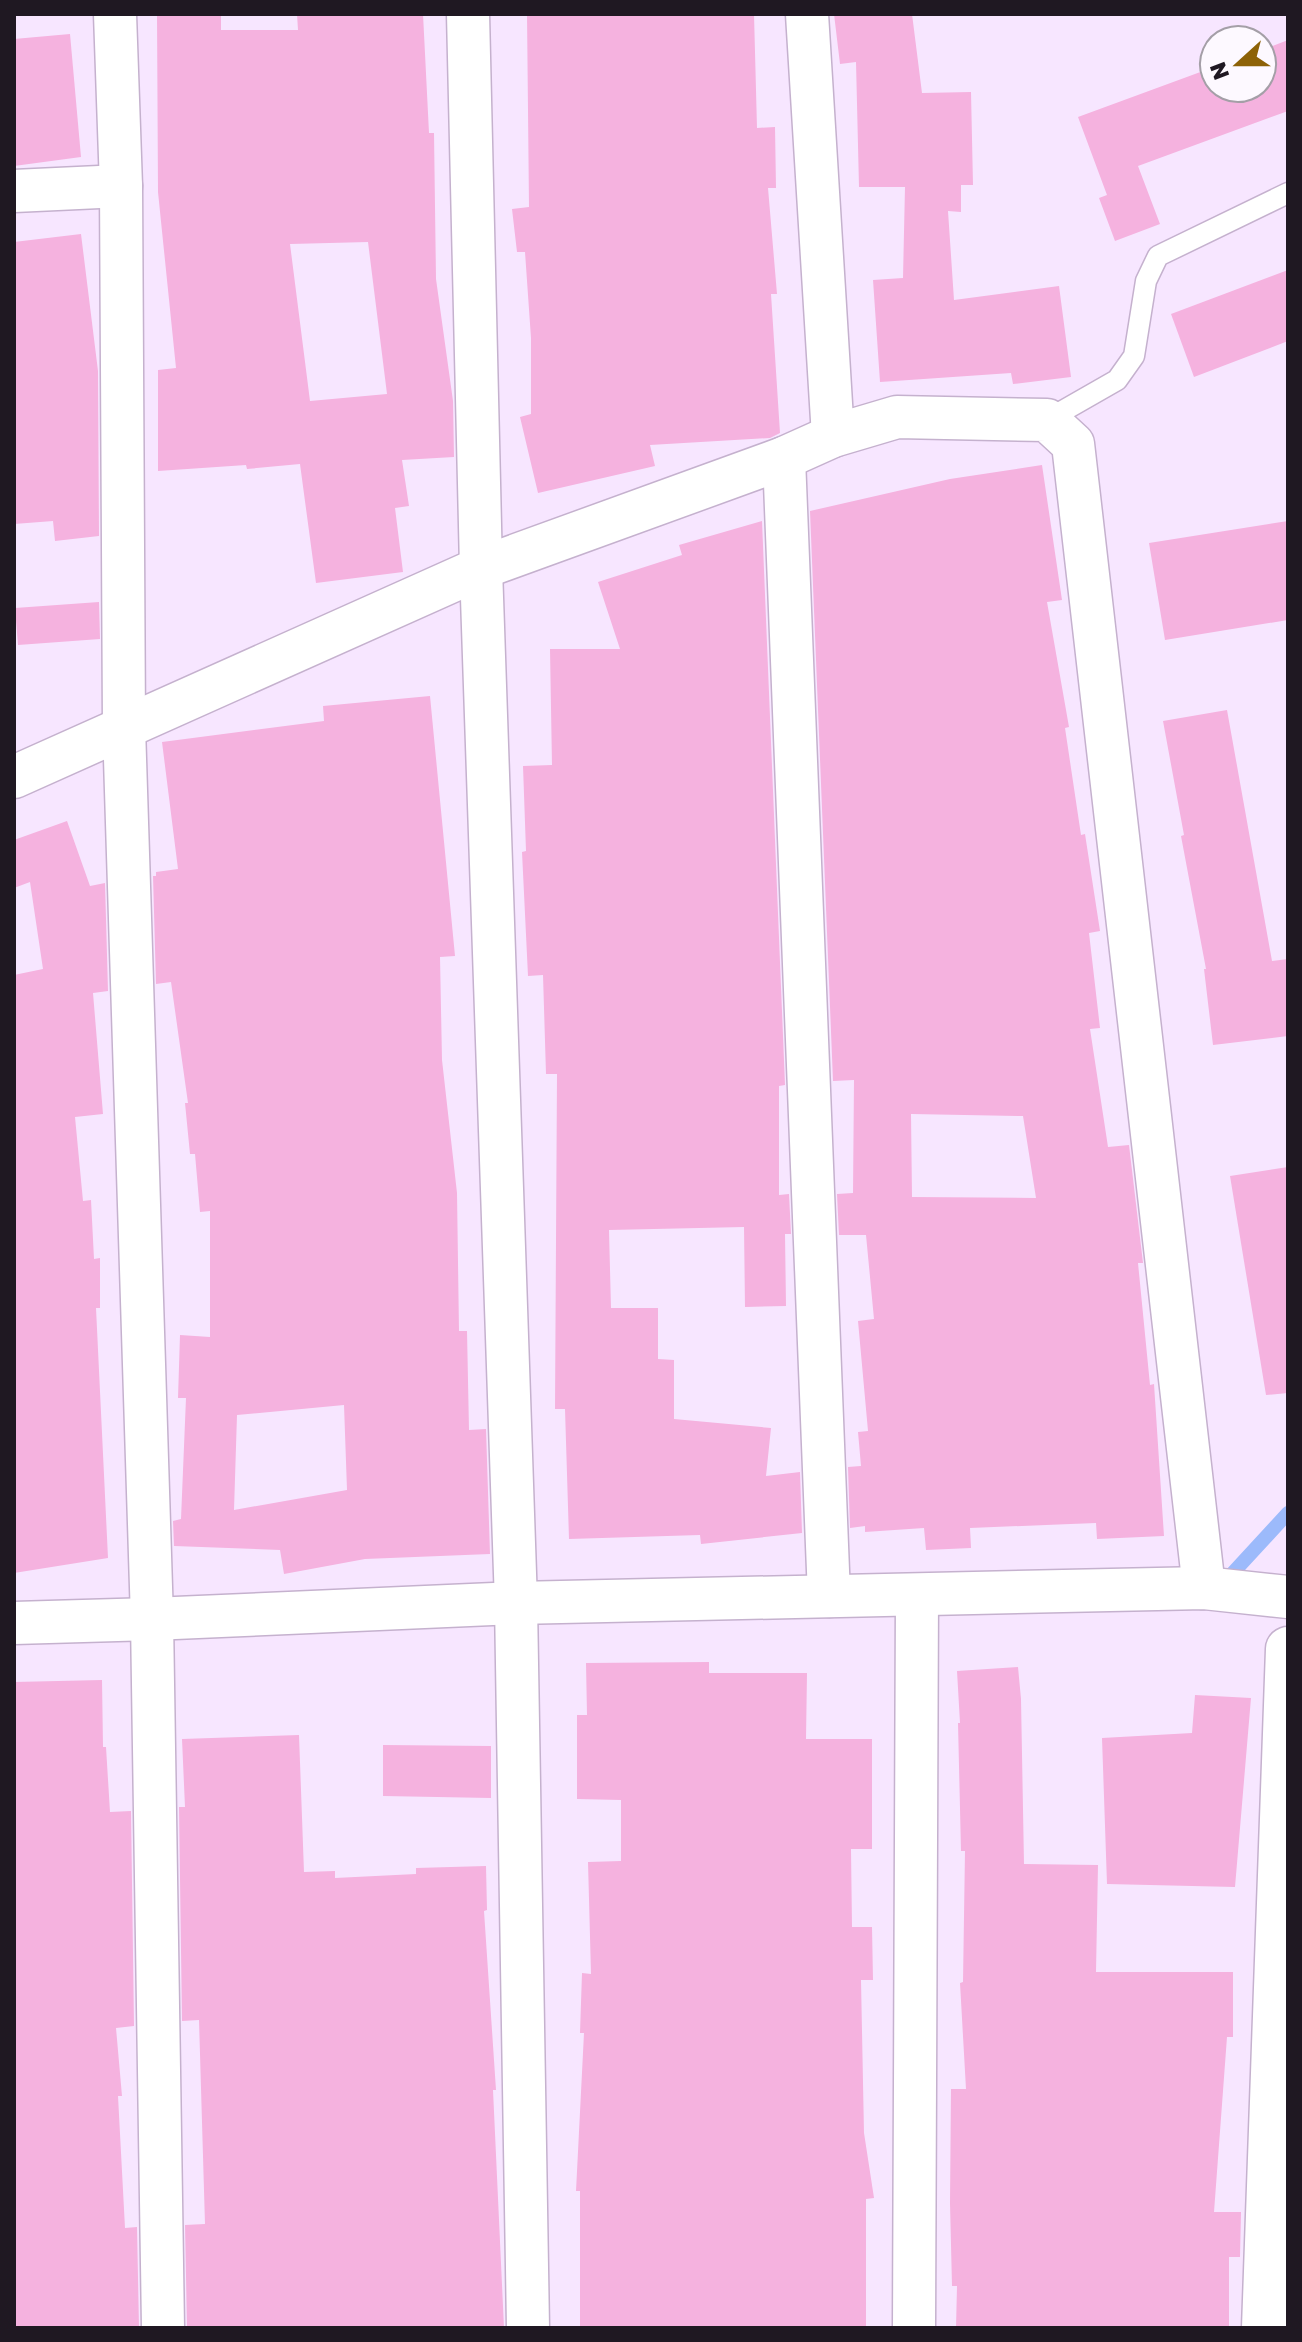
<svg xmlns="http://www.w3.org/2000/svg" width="1302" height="2342" font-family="'Golos Text',sans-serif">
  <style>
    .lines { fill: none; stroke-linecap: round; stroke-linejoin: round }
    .stream { stroke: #9cbafb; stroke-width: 14 }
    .building { fill: #f5b2df; fill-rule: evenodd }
    .lane-casing { stroke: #c5b1ce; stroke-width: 23 }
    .street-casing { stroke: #c5b1ce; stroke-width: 45 }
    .secondary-casing { stroke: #c5b1ce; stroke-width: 47 }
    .lane { stroke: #fff; stroke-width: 20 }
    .street { stroke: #fff; stroke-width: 42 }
    .secondary { stroke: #fff; stroke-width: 44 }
  </style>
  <rect width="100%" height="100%" fill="#f7e6ff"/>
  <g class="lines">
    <polyline class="stream" points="1230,1576 1288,1513"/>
  </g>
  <g class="building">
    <path d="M157,14h64v16h77l-1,-16h126l6,119h5l2,146 17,122 1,56 -52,3 7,46 -14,2 8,64 -87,11 -16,-119 -53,5 -1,-4 -88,6v-101l18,-2 -18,-176zM368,242l19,152 -77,7 -20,-157z"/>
    <polygon points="527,14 754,14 757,128 775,127 776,188 768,188 777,294 771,294 780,433 770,438 650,445 655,466 538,493 520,417 531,414 531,338 525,252 517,252 512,209 529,207"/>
    <polygon points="834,14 912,14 922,93 971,92 973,185 961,185 961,212 948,211 954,300 1059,286 1071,377 1013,384 1011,373 880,382 873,280 903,278 905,187 859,187 856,62 840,64"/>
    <polygon points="70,34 81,157 14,166 14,39"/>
    <polygon points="1288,40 1288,111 1138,166 1160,224 1115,241 1099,198 1107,195 1078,117 1214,67 1214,88 1262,88 1262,50"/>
    <polygon points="81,234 98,371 99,536 55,541 53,521 14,524 14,242"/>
    <polygon points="1288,270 1288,341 1194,377 1171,314"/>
    <path d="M1042,465l20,135 -15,2 22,125 -4,1 16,107 4,-1 15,97 -11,2 11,95 -10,1 18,118 21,-2 14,118h-5l12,122 4,-1 10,152 -67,3 -1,-16 -126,5 1,20 -45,2 -2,-22 -59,4v-6l-15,2 -2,-61 13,-1 -3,-34 10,-1 -10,-110 16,-2 -8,-84h-27l-2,-41 16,-1 1,-113 -21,1 -23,-570 140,-32zM911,1114l112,2 13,82 -124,-1z"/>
    <polygon points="762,521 785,1085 779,1086 779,1195 789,1194 791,1234 785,1234 786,1306 745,1307 744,1227 609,1230 611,1308 658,1308 658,1359 674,1360 674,1419 771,1428 766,1476 800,1472 802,1533 701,1544 700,1535 569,1539 565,1409 555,1409 557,1074 546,1074 543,975 528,976 522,852 526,851 523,766 552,765 550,649 620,649 598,582 682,555 679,545"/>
    <polygon points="1288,521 1288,620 1165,640 1149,543"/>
    <polygon points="99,602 100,639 18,645 15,608"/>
    <path d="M430,696l25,260 -15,1 2,103 15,133 2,138h8l2,99 17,-1 4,125 -125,5 -81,15 -4,-24 -106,-4 -1,-25 8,-2 5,-121h-8l2,-63 30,2v-126l-10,1 -5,-58h-5l-5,-51h3l-17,-121 -15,2 -3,-108h3v-4l22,-3 -16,-127 162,-21 -1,-15zM344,1405l3,85 -113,20 3,-95z"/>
    <polygon points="1227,710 1272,961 1288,959 1288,1036 1213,1045 1204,969 1206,969 1181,836 1184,835 1163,721"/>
    <polygon points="67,821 90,886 105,883 108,991 93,993 103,1114 75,1117 83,1201 91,1200 94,1259 100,1258 100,1308 96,1308 108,1558 14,1573 14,975 43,969 30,882 14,888 14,840"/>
    <polygon points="1288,1167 1288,1393 1266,1395 1230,1176"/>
    <polygon points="709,1662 709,1673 807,1673 806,1739 872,1739 872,1849 851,1849 852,1927 872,1927 873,1980 861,1980 864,2133 874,2198 866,2199 866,2328 580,2328 580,2191 576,2191 584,2033 580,2033 582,1973 591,1974 588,1862 621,1861 621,1800 577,1799 577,1715 587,1715 586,1663"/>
    <polygon points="1018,1667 1021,1699 1024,1864 1098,1865 1096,1972 1233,1972 1233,2037 1227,2037 1214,2212 1241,2212 1240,2257 1229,2257 1229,2328 956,2328 957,2286 952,2286 950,2203 951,2089 966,2089 960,1983 963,1982 965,1851 961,1851 958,1723 960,1723 957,1671"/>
    <polygon points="102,1680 103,1747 106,1747 110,1812 131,1811 134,2026 116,2028 122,2096 118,2096 125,2228 137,2227 139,2328 14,2328 14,1682"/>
    <polygon points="1195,1695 1251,1698 1235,1887 1107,1884 1102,1738 1192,1733"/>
    <polygon points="299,1735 304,1872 335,1871 335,1878 416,1874 416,1868 486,1866 487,1910 484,1911 496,2090 493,2090 504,2328 187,2328 185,2225 205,2224 199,2020 182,2021 179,1807 185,1807 182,1739"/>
    <polygon points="383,1745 491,1746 491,1798 383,1796"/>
  </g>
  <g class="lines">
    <defs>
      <polyline id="lane" points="1047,420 1117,380 1134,356 1146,281 1158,256 1288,193"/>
      <g id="street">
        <polyline points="115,14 121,186 124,727 152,1619 163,2328"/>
        <polyline points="468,14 481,568 516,1603 528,2328"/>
        <polyline points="807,14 833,436"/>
        <polyline points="14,191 121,186"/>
        <polyline points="784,458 829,1596"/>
        <polyline points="14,777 481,568 784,458 833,436 897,417 1047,420 1073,444 1204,1588"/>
        <polyline points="14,1623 152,1619 516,1603 1204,1588 1288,1597"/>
        <polyline points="914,2328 917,1595"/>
      </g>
      <polyline id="secondary" points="1264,2328 1288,1649"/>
    </defs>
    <use href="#lane" class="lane-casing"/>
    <use href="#street" class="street-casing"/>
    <use href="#secondary" class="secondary-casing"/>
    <use href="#lane" class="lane"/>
    <use href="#street" class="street"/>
    <use href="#secondary" class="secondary"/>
  </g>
  <rect width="1302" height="2342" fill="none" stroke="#1f1822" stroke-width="32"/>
  <g transform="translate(1238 64) rotate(249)"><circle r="38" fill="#fdf9ff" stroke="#a49fa7" stroke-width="2"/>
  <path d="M0-6L14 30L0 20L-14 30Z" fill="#8d6207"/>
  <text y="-12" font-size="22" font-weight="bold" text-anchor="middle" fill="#1f1822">N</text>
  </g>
</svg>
